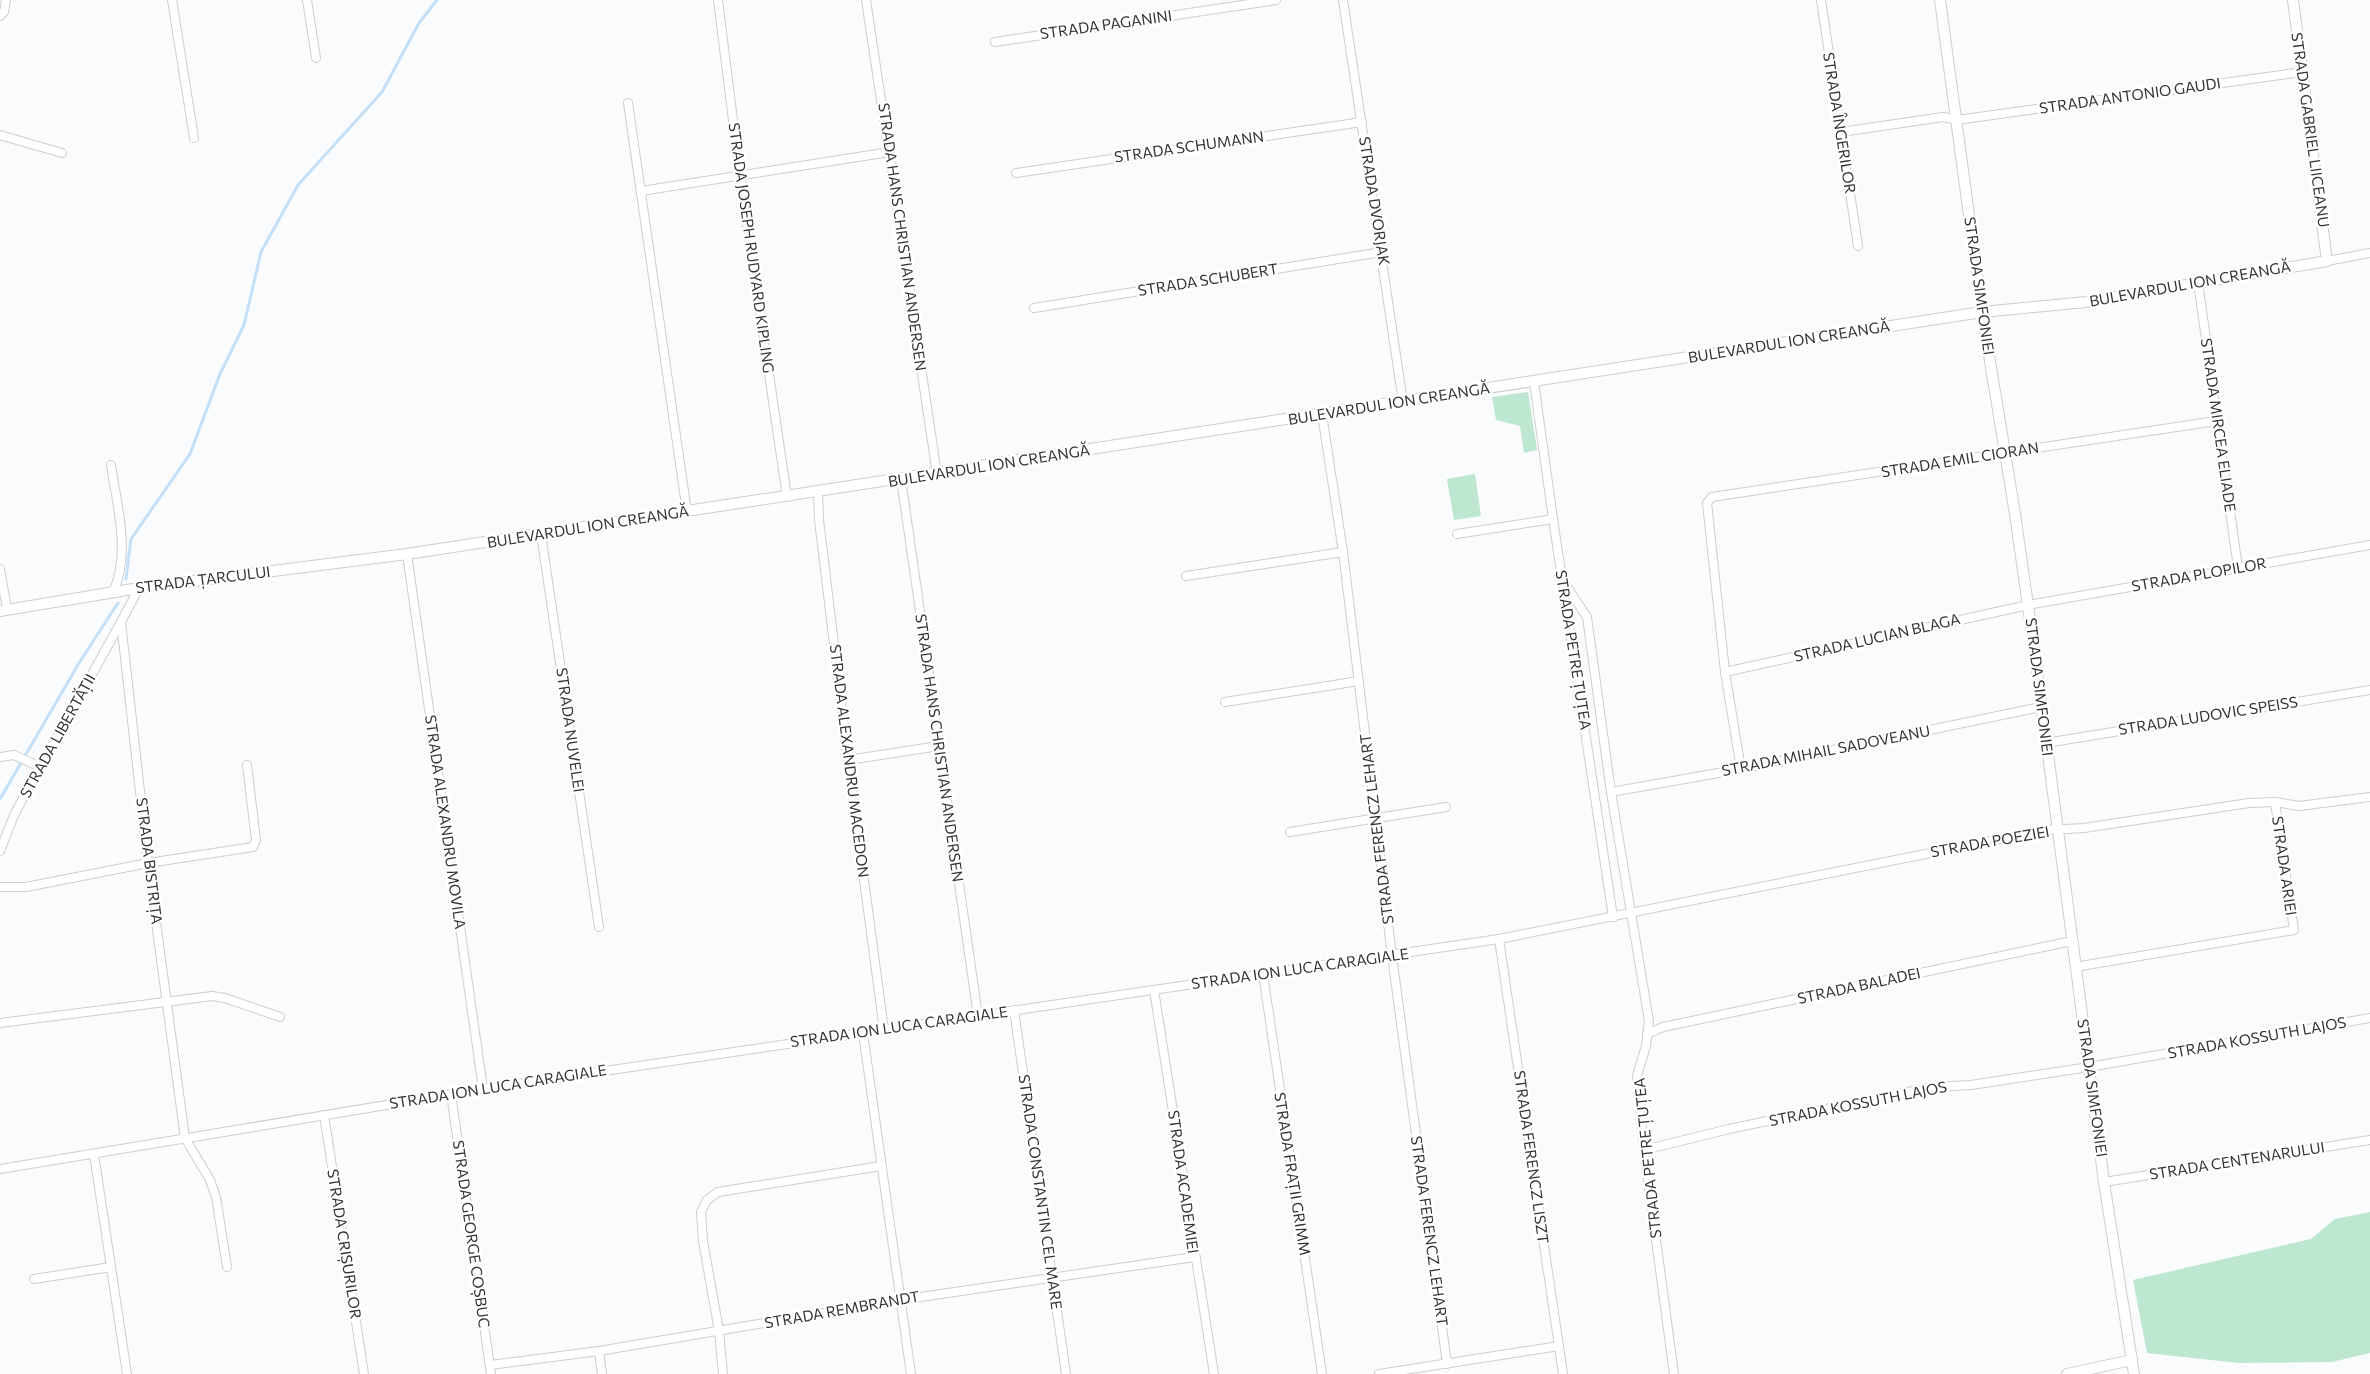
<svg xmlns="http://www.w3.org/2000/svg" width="2370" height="1374" font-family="Commissioner,sans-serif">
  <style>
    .green { fill: #bde7d0 }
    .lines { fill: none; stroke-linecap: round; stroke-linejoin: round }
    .stream { stroke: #c3e0f8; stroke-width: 3 }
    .street-casing { stroke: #cccdce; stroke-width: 10 }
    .secondary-casing { stroke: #cccdce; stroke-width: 12 }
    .street { stroke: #fff; stroke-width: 8 }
    .secondary { stroke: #fff; stroke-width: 10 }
    .labels { text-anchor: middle; stroke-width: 5; stroke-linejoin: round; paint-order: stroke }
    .street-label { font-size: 15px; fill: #333334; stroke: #fff }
  </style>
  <rect width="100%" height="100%" fill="#fafbfc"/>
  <g class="green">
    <polygon points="1528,392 1537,450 1524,453 1520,426 1496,420 1492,397"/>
    <polygon points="1475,474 1481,516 1454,520 1447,479"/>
    <polygon points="2370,1212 2370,1353 2332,1362 2239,1363 2147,1353 2133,1280 2311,1239 2335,1219"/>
  </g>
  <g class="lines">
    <g class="stream">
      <polyline points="126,579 131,539 190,454 220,374 244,325 261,252 298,185 382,92 419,23 437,0"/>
      <polyline points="0,799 79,663 118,603"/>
    </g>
    <defs>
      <g id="street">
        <polyline points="172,0 194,138"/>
        <polyline points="307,0 316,58"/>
        <polyline points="718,0 740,176 787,497"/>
        <polyline points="866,0 937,474"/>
        <polyline points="1343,0 1403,402"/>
        <polyline points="1821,0 1858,246"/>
        <polyline points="0,16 4,12 6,0"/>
        <polyline points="995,42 1276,0"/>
        <polyline points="628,103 687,512"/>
        <polyline points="1841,132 1943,117 1957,120 2302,72"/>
        <polyline points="0,135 62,153"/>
        <polyline points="1016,173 1362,122"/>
        <polyline points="641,191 890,152"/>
        <polyline points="2327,261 2370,253"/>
        <polyline points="2198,282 2238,568"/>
        <polyline points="1034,308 1382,252"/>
        <polyline points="1534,382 1553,519 1613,917"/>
        <polyline points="1322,414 1343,552 1392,956 1447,1364"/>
        <path d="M111,465c6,41 20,88 2,127"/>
        <polyline points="901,479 978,1016"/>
        <polyline points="818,492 819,520 848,760 884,1030"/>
        <polyline points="541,534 599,927"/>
        <polyline points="1457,534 1553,519"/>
        <polyline points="407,554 483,1089"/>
        <polyline points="0,569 7,609"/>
        <polyline points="1186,576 1343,552"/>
        <polyline points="1561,578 1587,617 1611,792 1649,1021 1646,1046 1637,1076 1644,1150 1674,1374"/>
        <polyline points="139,588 121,622 148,863 185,1138 210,1180 216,1197 227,1267"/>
        <polyline points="1725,672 2028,605 2370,545"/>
        <polyline points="1225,702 1359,681"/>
        <polyline points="2046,743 2370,690"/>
        <polyline points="0,757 14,755 40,767"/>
        <polyline points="848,760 939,746"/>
        <polyline points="1741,769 1725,672 1707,503 1712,497 2216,421"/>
        <polyline points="1611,792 1741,769 2041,707"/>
        <polyline points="1290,832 1446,807"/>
        <polyline points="0,851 15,813 121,622"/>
        <polyline points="0,887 26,887 148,863 253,847 256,840 247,765"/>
        <polyline points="1499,939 1563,1374"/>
        <polyline points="2075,967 2294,930 2275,802"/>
        <polyline points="1263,974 1322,1374"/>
        <polyline points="1154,990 1214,1374"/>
        <polyline points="1014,1010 1066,1374"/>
        <polyline points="0,1023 212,996 225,998 280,1017"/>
        <polyline points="863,1033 911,1374"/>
        <polyline points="1647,1034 1663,1027 2072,941"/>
        <polyline points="451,1094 491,1374"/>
        <polyline points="324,1115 364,1374"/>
        <polyline points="1644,1150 1729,1129 1932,1087 1971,1085 2089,1067 2370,1018"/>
        <polyline points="94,1154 127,1374"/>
        <polyline points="0,1169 483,1089 1499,939 2046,830 2084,828 2249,803 2275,802 2299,806 2370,797"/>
        <polyline points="2104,1182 2370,1140"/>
        <polyline points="34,1279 111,1267"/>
        <polyline points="599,1351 602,1374"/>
        <polyline points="490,1365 599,1351 900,1300 1194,1257"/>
        <polyline points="723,1374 719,1331 703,1241 701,1212 707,1200 718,1192 881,1166"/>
        <polyline points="1379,1374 1559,1346"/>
      </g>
      <g id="secondary">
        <polyline points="1940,0 1982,312 2015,514 2035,655 2104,1182 2134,1374"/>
        <polyline points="0,611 139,588 407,554 1982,312 2086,302 2327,261 2293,0"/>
        <polyline points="2067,1374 2132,1360"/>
      </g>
    </defs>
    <use href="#street" class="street-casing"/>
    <use href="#secondary" class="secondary-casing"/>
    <use href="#street" class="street"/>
    <use href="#secondary" class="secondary"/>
  </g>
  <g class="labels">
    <g class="street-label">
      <text transform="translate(1106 25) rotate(-8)" y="5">STRADA PAGANINI</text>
      <text transform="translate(2130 96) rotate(-8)" y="5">STRADA ANTONIO GAUDI</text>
      <text transform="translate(1839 123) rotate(81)" y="5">STRADA ÎNGERILOR</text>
      <text transform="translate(2310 130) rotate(82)" y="5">STRADA GABRIEL LIICEANU</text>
      <text transform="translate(1189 147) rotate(-8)" y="5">STRADA SCHUMANN</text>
      <text transform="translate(1374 201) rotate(81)" y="5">STRADA DVORJAK</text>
      <text transform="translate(902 237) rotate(82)" y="5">STRADA HANS CHRISTIAN ANDERSEN</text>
      <text transform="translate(751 248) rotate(82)" y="5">STRADA JOSEPH RUDYARD KIPLING</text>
      <text transform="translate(1208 280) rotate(-9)" y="5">STRADA SCHUBERT</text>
      <text transform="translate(2190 284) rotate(-10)" y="5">BULEVARDUL ION CREANGĂ</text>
      <text transform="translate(1979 286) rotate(82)" y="5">STRADA SIMFONIEI</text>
      <text transform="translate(1789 342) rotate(-9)" y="5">BULEVARDUL ION CREANGĂ</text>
      <text transform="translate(1389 404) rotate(-9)" y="5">BULEVARDUL ION CREANGĂ</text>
      <text transform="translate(2218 425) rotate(82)" y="5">STRADA MIRCEA ELIADE</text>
      <text transform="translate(1960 460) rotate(-9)" y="5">STRADA EMIL CIORAN</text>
      <text transform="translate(989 466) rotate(-9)" y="5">BULEVARDUL ION CREANGĂ</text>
      <text transform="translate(588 527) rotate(-9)" y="5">BULEVARDUL ION CREANGĂ</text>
      <text transform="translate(2199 575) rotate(-10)" y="5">STRADA PLOPILOR</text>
      <text transform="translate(203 580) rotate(-7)" y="5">STRADA ȚARCULUI</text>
      <text transform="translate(1877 638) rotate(-13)" y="5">STRADA LUCIAN BLAGA</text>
      <text transform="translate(1573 650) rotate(81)" y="5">STRADA PETRE ȚUȚEA</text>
      <text transform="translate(2039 687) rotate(83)" y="5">STRADA SIMFONIEI</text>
      <text transform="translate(2208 716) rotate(-9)" y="5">STRADA LUDOVIC SPEISS</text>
      <text transform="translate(570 730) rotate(82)" y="5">STRADA NUVELEI</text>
      <text transform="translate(58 736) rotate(-61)" y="5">STRADA LIBERTĂȚII</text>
      <text transform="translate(939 748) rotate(82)" y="5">STRADA HANS CHRISTIAN ANDERSEN</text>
      <text transform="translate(1826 751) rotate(-11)" y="5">STRADA MIHAIL SADOVEANU</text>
      <text transform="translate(849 761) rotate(83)" y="5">STRADA ALEXANDRU MACEDON</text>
      <text transform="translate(445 822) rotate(82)" y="5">STRADA ALEXANDRU MOVILA</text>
      <text transform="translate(1377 829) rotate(-97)" y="5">STRADA FERENCZ LEHART</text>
      <text transform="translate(1990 842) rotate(-10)" y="5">STRADA POEZIEI</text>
      <text transform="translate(149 861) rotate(83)" y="5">STRADA BISTRIȚA</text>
      <text transform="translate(2284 866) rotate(82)" y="5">STRADA ARIEI</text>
      <text transform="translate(1300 969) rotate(-8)" y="5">STRADA ION LUCA CARAGIALE</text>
      <text transform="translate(1859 986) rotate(-12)" y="5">STRADA BALADEI</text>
      <text transform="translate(899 1027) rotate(-8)" y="5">STRADA ION LUCA CARAGIALE</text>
      <text transform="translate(2257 1038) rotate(-10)" y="5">STRADA KOSSUTH LAJOS</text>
      <text transform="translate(498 1087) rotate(-9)" y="5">STRADA ION LUCA CARAGIALE</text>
      <text transform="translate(2092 1088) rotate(82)" y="5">STRADA SIMFONIEI</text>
      <text transform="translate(1858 1104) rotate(-11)" y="5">STRADA KOSSUTH LAJOS</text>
      <text transform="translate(1531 1157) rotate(82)" y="5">STRADA FERENCZ LISZT</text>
      <text transform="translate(1648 1158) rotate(-96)" y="5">STRADA PETRE ȚUȚEA</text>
      <text transform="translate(2237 1161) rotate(-9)" y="5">STRADA CENTENARULUI</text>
      <text transform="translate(1292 1174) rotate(81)" y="5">STRADA FRAȚII GRIMM</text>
      <text transform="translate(1183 1182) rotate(82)" y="5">STRADA ACADEMIEI</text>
      <text transform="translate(1040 1192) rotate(82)" y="5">STRADA CONSTANTIN CEL MARE</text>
      <text transform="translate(1429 1231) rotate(82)" y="5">STRADA FERENCZ LEHART</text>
      <text transform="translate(471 1234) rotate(82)" y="5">STRADA GEORGE COȘBUC</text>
      <text transform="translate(344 1244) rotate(81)" y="5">STRADA CRIȘURILOR</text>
      <text transform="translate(842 1310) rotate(-10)" y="5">STRADA REMBRANDT</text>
    </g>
  </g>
</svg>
